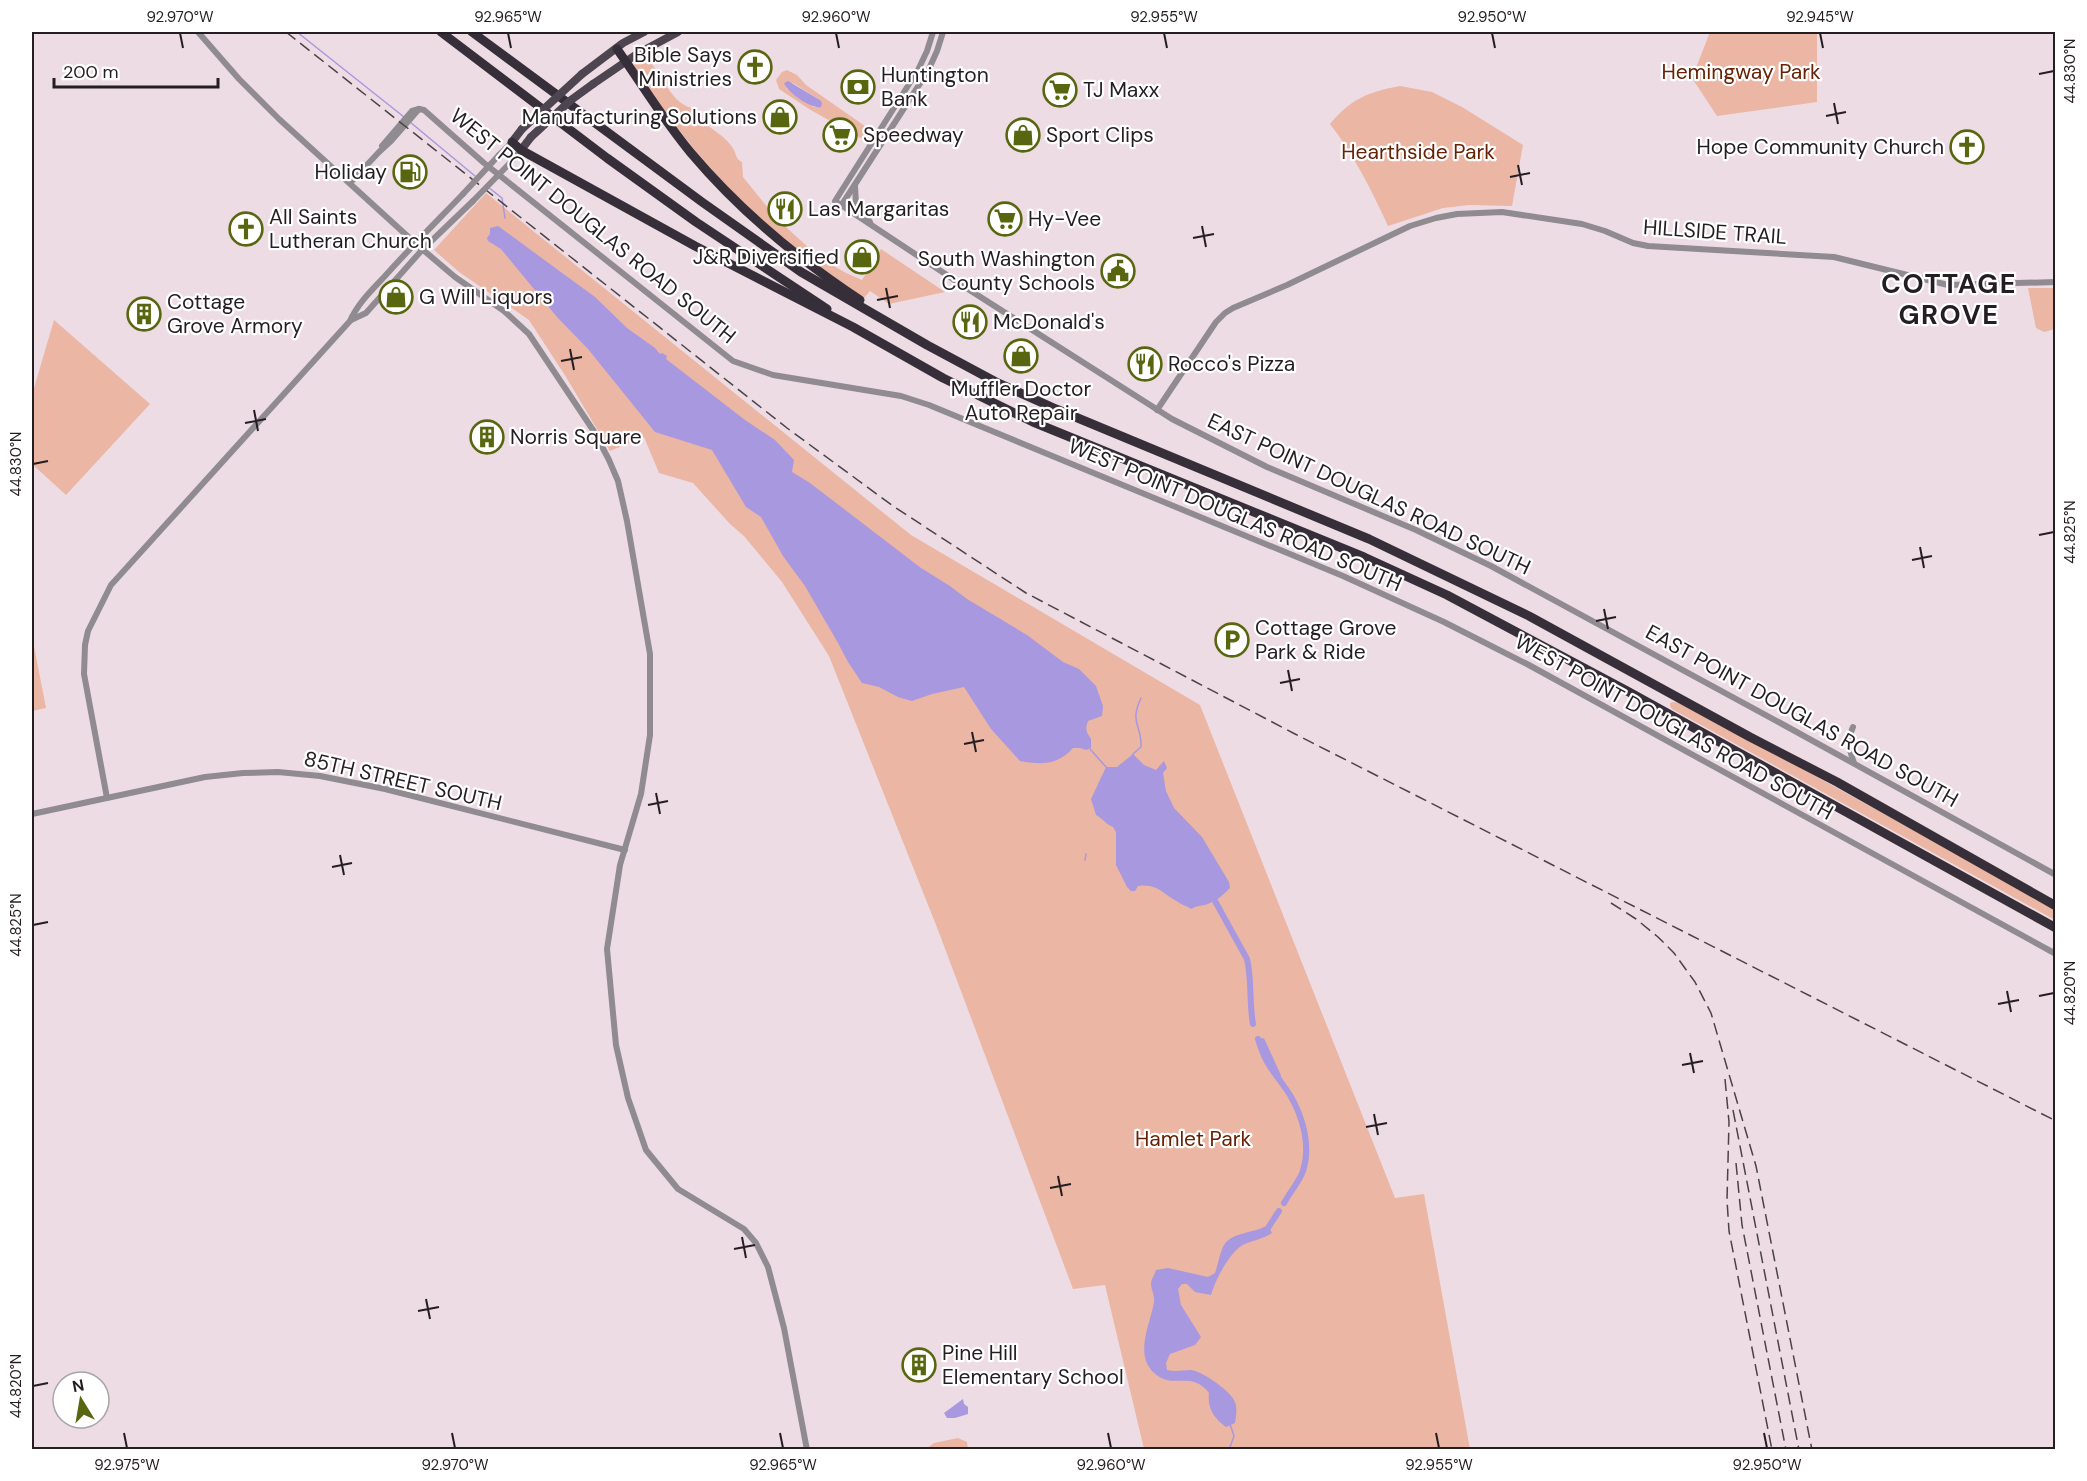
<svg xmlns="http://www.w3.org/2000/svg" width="2087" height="1481" font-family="'DM Sans',sans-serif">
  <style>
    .green { fill: #ebb6a4; fill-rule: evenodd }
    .water { fill: #a898df }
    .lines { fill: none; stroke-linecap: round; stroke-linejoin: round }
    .stream { stroke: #a898df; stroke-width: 1.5 }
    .canal { stroke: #a898df; stroke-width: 6 }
    .minor { stroke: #8f8b90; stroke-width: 6 }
    .major { stroke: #4d454f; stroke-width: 8 }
    .highway { stroke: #362e38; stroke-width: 9 }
    .rail { stroke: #4b4246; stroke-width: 1.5; stroke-dasharray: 12 6; stroke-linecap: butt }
    .minor-bridge { stroke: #8f8b90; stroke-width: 6 }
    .major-bridge { stroke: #4d454f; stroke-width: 8 }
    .ticks { fill: none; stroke: #241d21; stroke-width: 2 }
    .labels { text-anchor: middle; stroke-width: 4.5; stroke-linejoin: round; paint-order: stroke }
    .poi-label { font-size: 21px; fill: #241d21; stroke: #fff; text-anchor: start }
    .park-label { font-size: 21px; fill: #672104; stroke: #fff }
    .street-label { font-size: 21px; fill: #241d21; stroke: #fff }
    .district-label { font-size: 27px; font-weight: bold; letter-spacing: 1.5px; fill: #241d21; stroke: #fff }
    .neatline { fill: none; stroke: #241d21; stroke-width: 2 }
    .ticks-label { font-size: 15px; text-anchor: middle; fill: #241d21 }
  </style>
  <rect width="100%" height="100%" fill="#eddce4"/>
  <g class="green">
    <polygon points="1710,32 1817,32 1817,102 1717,116 1692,78"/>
    <path d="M645,57c18,15 25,49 51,52 8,20 27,23 36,38 5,6 2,11 10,15l1,15 34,42 43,39 26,15 16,7 19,-31 64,43 -56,12 -19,-13 -6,7c-26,-18 -53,-36 -77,-56 -60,-50 -111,-109 -153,-176l1,-4z"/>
    <path d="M787,70l10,5 9,10 66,46 -6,10 -57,-32 -30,-20 -3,-9 6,-8zM793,83l27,17 1,7h-7l-28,-19z"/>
    <path d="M1400,86l32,6 30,15 61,38 -11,61 -43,-1 -26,3 -55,18c-16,-35 -34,-71 -58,-102 21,-25 38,-32 70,-38z"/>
    <polygon points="486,193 911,535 1200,705 1395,1198 1424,1194 1470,1449 1144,1449 1105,1285 1073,1289 938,930 829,656 782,582 744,536 730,524 693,483 659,473 644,437 610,451 566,377 529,320 459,272 434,250"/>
    <polygon points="2028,288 2055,288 2055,329 2044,332 2036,328"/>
    <polygon points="54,320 150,404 66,495 32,464 32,395"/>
    <polygon points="32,636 46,708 32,711"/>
    <polygon points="1673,702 1682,703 1704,715 2055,908 2055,920 1672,709 1670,706 1670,703"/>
    <polygon points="958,1438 967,1442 968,1449 926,1449 934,1443"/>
  </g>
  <g class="water">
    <path d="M788,81l32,19 2,3 -1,4c-10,2 -33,-14 -37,-24z"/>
    <path d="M498,226l97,71 32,31 28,20 5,6 2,-1 5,3 -1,3 79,61 30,20 19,20 -2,12 18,11 111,85 29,18 17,13 60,36 36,27 16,7 17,17 7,20 -1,10 -14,5c-3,8 -2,11 3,18v9l-5,2 -6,-2h-7c-15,17 -32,17 -53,13l-29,-32 -27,-42 -32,7 -20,7 -14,-4 -19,-10 -17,-4 -14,-21 -10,-19 -33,-57 -22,-30 -22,-39 -15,-10 -34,-57 -57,-18 -67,-83 -31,-32 -56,-68 -13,-8 -1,-3 3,-4v-6z"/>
    <path d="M1133,754l11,11 12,5 8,-9 3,7 -4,5 3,18 8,17 28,29 27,45 1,6c-6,6 -12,12 -20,15 -6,3 -12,2 -19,6 -4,-3 -9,-4 -13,-7 -15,-8 -21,-19 -40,-16l-3,5h-4l-4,-4 -11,-22v-33l-3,-5c-6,-2 -10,-8 -17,-12l-5,-16 15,-32h11z"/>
    <path d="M1268,1225l4,8c-10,7 -23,8 -31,13 -13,9 -26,35 -30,49l-16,-3 -8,-8h-5l-4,5 3,16 20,32 -6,8 -25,9 -4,9 1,7c9,2 16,0 24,0 11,1 38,20 43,30 4,7 2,16 1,23l-9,4c-12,-9 -19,-19 -17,-34 -17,-22 -34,-5 -51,-17 -26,-18 -8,-50 -4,-74 1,-7 -3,-12 -3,-19 0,-3 4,-9 5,-13l12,-2 40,9 7,-4c3,-8 5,-21 9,-28 9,-14 30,-11 44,-20z"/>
    <polygon points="963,1399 964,1404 968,1407 968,1414 955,1418 947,1418 944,1413"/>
  </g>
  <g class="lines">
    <g class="stream">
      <polyline points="297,32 404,117"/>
      <polyline points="410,122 475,176"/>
      <polyline points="488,187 502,198 505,218"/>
      <polyline points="1090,749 1106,767"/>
      <path d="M1133,754l8,-7c1,-23 -12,-23 0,-49"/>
      <polyline points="1085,860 1086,854"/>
      <polyline points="1229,1450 1234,1436 1230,1424"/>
    </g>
    <g class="canal">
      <path d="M1215,901l32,58c5,21 2,43 6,65"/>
      <path d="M1258,1039c8,28 18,34 32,56 13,22 21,51 13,76 -4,11 -13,21 -19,32"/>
      <polyline points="1262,1041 1278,1076"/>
      <polyline points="1266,1231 1279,1211"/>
    </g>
    <g class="minor">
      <polyline points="198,32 239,79 279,119 415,243 455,277 504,311 529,334 595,433 609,460 618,481 627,521 650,654 650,735 641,794 620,865 607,949 616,1045 628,1098 646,1150 678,1189 744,1229 756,1243 768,1267 784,1328 807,1450"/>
      <polyline points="933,32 927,51 918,70 835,201 971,291 1172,419 1267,467 1416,530 1491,566 1784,725 2056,875"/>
      <polyline points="419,109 424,110 484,163 733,361 773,375 901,396 929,405 1343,576 1444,622 1527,664 2056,954"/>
      <polyline points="382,146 412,111 419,109"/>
      <polyline points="499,155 512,142"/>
      <polyline points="510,163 521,150"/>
      <polyline points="350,183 379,152 391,141 419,109"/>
      <polyline points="855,186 856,204 870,222"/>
      <polyline points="841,206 928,71 937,51 943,32"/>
      <polyline points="351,320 366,313 422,250 473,201"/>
      <polyline points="1157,410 1216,322 1225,313 1233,308 1287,285 1410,226 1436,218 1457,214 1502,212 1582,224 1605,231 1633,243 1648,246 1834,257 1948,285 2056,282"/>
      <path d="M1853,727c-6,14 -4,22 1,36"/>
      <path d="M107,798l-23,-124 1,-29 3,-14 23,-46 239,-264c8,-18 22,-31 35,-45 25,-28 52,-55 78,-82"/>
      <polyline points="32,814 205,777 243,773 278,772 320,776 385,789 625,850"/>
    </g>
    <g class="major">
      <polyline points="582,74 623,43 644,32"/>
      <polyline points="593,84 637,54 678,32"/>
      <polyline points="512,142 522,129"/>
      <polyline points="521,150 531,137"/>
    </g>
    <g class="highway">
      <polyline points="441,32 607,158 696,222 827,309"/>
      <polyline points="472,32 702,202 801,272 927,345 996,382 1056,409 1369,539 1529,616 1750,737 1837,782 2056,906"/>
      <path d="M617,49c25,35 47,72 74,104 49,58 107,106 169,147"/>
      <polyline points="512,142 521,150 695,246 853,327 943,378 1033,422 1364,557 1447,595 1629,692 2056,928"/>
    </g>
    <g class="rail">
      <polyline points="286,32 787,428 893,506 1026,593 1295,734 2056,1121"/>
      <polyline points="1611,903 1636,919 1658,937 1674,953 1695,982 1711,1013 1756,1166 1812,1450"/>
      <polyline points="1725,1079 1729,1122 1727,1200 1729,1231 1772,1450"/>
      <polyline points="1733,1110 1799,1450"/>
      <polyline points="1736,1163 1742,1225 1786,1450"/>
    </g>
    <g class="minor-bridge">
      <polyline points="463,194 499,155"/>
      <polyline points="473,201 510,163"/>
    </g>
    <g class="major-bridge">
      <polyline points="522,129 582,74"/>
      <polyline points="531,137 571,100 593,84"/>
    </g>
  </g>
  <path class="ticks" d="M180,33l3,15M508,33l3,15M836,33l3,15M1164,33l3,15M1492,33l3,15M1820,33l3,15M2039,74l15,-3M1834,103l4,21M1826,116l20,-4M1518,165l4,20M1510,177l20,-4M1202,226l4,21M1193,238l21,-4M886,288l4,20M877,300l21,-4M570,349l4,21M561,361l21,-4M254,410l4,21M245,423l21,-4M33,464l15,-3M2039,535l15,-3M1920,547l4,21M1912,560l20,-4M1604,609l4,20M1596,621l20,-4M1288,670l4,21M1280,683l20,-4M972,732l4,20M964,744l20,-4M656,793l4,21M648,805l20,-4M340,855l4,20M332,867l20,-4M33,925l15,-3M2007,991l4,21M2039,996l15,-3M1998,1004l21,-4M1690,1053l4,20M1682,1065l21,-4M1374,1114l4,21M1366,1127l21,-4M1058,1176l4,20M1050,1188l21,-4M742,1237l4,21M734,1249l21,-4M426,1299l4,20M418,1311l21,-4M33,1386l15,-3M124,1433l3,15M452,1433l3,15M780,1433l3,15M1108,1433l3,15M1436,1433l3,15M1764,1433l3,15"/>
  <defs>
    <symbol id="church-ring" viewBox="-11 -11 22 22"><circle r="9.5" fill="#fff" stroke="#58670f" stroke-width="1.5"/><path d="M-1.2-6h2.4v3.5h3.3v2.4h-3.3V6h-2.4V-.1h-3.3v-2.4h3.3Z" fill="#58670f"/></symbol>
    <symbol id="bank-ring" viewBox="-11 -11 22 22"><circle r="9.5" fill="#fff" stroke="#58670f" stroke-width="1.5"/><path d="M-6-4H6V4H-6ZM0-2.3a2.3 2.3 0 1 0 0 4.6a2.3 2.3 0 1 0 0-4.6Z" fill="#58670f"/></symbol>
    <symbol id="supermarket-ring" viewBox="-11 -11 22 22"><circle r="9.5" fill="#fff" stroke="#58670f" stroke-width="1.5"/><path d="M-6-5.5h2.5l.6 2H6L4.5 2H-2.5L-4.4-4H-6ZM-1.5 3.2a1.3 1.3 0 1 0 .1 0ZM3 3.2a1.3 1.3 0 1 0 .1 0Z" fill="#58670f"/></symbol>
    <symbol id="shop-ring" viewBox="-11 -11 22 22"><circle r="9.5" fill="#fff" stroke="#58670f" stroke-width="1.5"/><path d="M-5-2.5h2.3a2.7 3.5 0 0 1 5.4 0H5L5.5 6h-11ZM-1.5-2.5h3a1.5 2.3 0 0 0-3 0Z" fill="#58670f"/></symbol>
    <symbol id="fuel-ring" viewBox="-11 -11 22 22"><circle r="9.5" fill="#fff" stroke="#58670f" stroke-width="1.5"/><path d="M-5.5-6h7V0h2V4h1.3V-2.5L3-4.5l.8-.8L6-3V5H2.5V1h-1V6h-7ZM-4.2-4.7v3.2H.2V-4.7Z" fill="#58670f"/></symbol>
    <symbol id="restaurant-ring" viewBox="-11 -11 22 22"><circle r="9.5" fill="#fff" stroke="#58670f" stroke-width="1.5"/><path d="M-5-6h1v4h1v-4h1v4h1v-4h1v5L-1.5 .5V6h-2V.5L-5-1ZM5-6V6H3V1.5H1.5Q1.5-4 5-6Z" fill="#58670f"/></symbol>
    <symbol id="civic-ring" viewBox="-11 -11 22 22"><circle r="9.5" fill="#fff" stroke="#58670f" stroke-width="1.5"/><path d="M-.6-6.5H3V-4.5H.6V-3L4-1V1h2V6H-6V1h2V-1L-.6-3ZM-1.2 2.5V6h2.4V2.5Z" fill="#58670f"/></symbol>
    <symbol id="building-ring" viewBox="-11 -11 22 22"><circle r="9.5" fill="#fff" stroke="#58670f" stroke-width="1.5"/><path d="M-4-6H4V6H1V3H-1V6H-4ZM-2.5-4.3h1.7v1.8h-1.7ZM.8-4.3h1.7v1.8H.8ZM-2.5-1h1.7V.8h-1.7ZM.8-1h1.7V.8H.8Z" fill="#58670f"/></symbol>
    <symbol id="parking-ring" viewBox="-11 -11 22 22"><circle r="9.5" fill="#fff" stroke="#58670f" stroke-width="1.5"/><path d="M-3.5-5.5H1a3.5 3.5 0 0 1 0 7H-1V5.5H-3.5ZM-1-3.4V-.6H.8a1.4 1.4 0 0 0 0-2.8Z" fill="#58670f"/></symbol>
  </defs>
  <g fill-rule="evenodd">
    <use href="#church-ring" x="736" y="48" width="38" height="38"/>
    <use href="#bank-ring" x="839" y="68" width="38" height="38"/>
    <use href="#supermarket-ring" x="1041" y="71" width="38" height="38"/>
    <use href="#shop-ring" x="761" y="98" width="38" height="38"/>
    <use href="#supermarket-ring" x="821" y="116" width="38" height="38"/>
    <use href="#shop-ring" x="1004" y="116" width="38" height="38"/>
    <use href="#church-ring" x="1948" y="128" width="38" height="38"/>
    <use href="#fuel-ring" x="391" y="153" width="38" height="38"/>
    <use href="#restaurant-ring" x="766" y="190" width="38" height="38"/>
    <use href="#supermarket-ring" x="986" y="200" width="38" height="38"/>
    <use href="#church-ring" x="227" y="210" width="38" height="38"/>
    <use href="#shop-ring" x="843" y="238" width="38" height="38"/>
    <use href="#civic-ring" x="1099" y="252" width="38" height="38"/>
    <use href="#shop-ring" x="377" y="278" width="38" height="38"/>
    <use href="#building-ring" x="125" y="295" width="38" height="38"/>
    <use href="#restaurant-ring" x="951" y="303" width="38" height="38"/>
    <use href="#shop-ring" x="1002" y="337" width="38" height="38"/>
    <use href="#restaurant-ring" x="1126" y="345" width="38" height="38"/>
    <use href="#building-ring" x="468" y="418" width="38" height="38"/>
    <use href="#parking-ring" x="1213" y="621" width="38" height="38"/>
    <use href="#building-ring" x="900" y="1346" width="38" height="38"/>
  </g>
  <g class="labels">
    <g class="poi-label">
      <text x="732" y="62" text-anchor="end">Bible Says<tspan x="732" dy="24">Ministries</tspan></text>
      <text x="881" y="82">Huntington<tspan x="881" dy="24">Bank</tspan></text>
      <text x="1083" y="97">TJ Maxx</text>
      <text x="757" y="124" text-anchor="end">Manufacturing Solutions</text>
      <text x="863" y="142">Speedway</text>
      <text x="1046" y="142">Sport Clips</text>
      <text x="1944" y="154" text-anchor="end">Hope Community Church</text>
      <text x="387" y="179" text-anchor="end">Holiday</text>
      <text x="808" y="216">Las Margaritas</text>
      <text x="269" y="224">All Saints<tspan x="269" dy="24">Lutheran Church</tspan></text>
      <text x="1028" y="226">Hy-Vee</text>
      <text x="839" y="264" text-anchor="end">J&amp;R Diversified</text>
      <text x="1095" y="266" text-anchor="end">South Washington<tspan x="1095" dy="24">County Schools</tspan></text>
      <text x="419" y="304">G Will Liquors</text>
      <text x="167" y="309">Cottage<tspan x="167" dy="24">Grove Armory</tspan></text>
      <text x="993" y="329">McDonald's</text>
      <text x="1168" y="371">Rocco's Pizza</text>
      <text x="1021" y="396" text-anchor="middle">Muffler Doctor<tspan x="1021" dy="24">Auto Repair</tspan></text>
      <text x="510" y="444">Norris Square</text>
      <text x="1255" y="635">Cottage Grove<tspan x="1255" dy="24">Park &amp; Ride</tspan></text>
      <text x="942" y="1360">Pine Hill<tspan x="942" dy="24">Elementary School</tspan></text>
    </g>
    <g class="park-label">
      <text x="1741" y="79">Hemingway Park</text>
      <text x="1418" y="159">Hearthside Park</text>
      <text x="1193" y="1146">Hamlet Park</text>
    </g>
    <g class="street-label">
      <text transform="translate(593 226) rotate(39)" y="7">WEST POINT DOUGLAS ROAD SOUTH</text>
      <text transform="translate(1715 232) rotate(4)" y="7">HILLSIDE TRAIL</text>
      <text transform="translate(1369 494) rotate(25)" y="7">EAST POINT DOUGLAS ROAD SOUTH</text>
      <text transform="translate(1235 515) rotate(23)" y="7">WEST POINT DOUGLAS ROAD SOUTH</text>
      <text transform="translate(1802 716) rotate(29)" y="7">EAST POINT DOUGLAS ROAD SOUTH</text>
      <text transform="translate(1674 727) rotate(29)" y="7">WEST POINT DOUGLAS ROAD SOUTH</text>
      <text transform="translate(403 781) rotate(13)" y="7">85TH STREET SOUTH</text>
    </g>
    <g class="district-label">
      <text x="1949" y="293">COTTAGE<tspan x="1949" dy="31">GROVE</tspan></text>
    </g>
  </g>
  <rect width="2087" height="1481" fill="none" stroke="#ffffff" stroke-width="66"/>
  <g transform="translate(81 1400) rotate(349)"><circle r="28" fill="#ffffff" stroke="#a7a5a6" stroke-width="1.5"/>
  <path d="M0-4.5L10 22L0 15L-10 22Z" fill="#58670f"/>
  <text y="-9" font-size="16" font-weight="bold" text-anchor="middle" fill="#241d21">N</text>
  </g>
  <path d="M54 78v9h164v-9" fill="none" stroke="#241d21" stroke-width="3"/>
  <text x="63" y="78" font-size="18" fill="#241d21" stroke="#ffffff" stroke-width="4.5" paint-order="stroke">200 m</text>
  <rect x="33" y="33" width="2021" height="1415" class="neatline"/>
  <g class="ticks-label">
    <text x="180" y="22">92.970°W</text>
    <text x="508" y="22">92.965°W</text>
    <text x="836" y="22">92.960°W</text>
    <text x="1164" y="22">92.955°W</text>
    <text x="1492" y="22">92.950°W</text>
    <text x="1820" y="22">92.945°W</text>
    <text transform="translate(2070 71) rotate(-90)" y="5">44.830°N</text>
    <text transform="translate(16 464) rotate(-90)" y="5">44.830°N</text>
    <text transform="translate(2070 532) rotate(-90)" y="5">44.825°N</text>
    <text transform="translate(16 925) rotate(-90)" y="5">44.825°N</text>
    <text transform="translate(2070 993) rotate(-90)" y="5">44.820°N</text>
    <text transform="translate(16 1386) rotate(-90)" y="5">44.820°N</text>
    <text x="127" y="1470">92.975°W</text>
    <text x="455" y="1470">92.970°W</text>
    <text x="783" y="1470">92.965°W</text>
    <text x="1111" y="1470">92.960°W</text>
    <text x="1439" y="1470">92.955°W</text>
    <text x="1767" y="1470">92.950°W</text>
  </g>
</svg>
